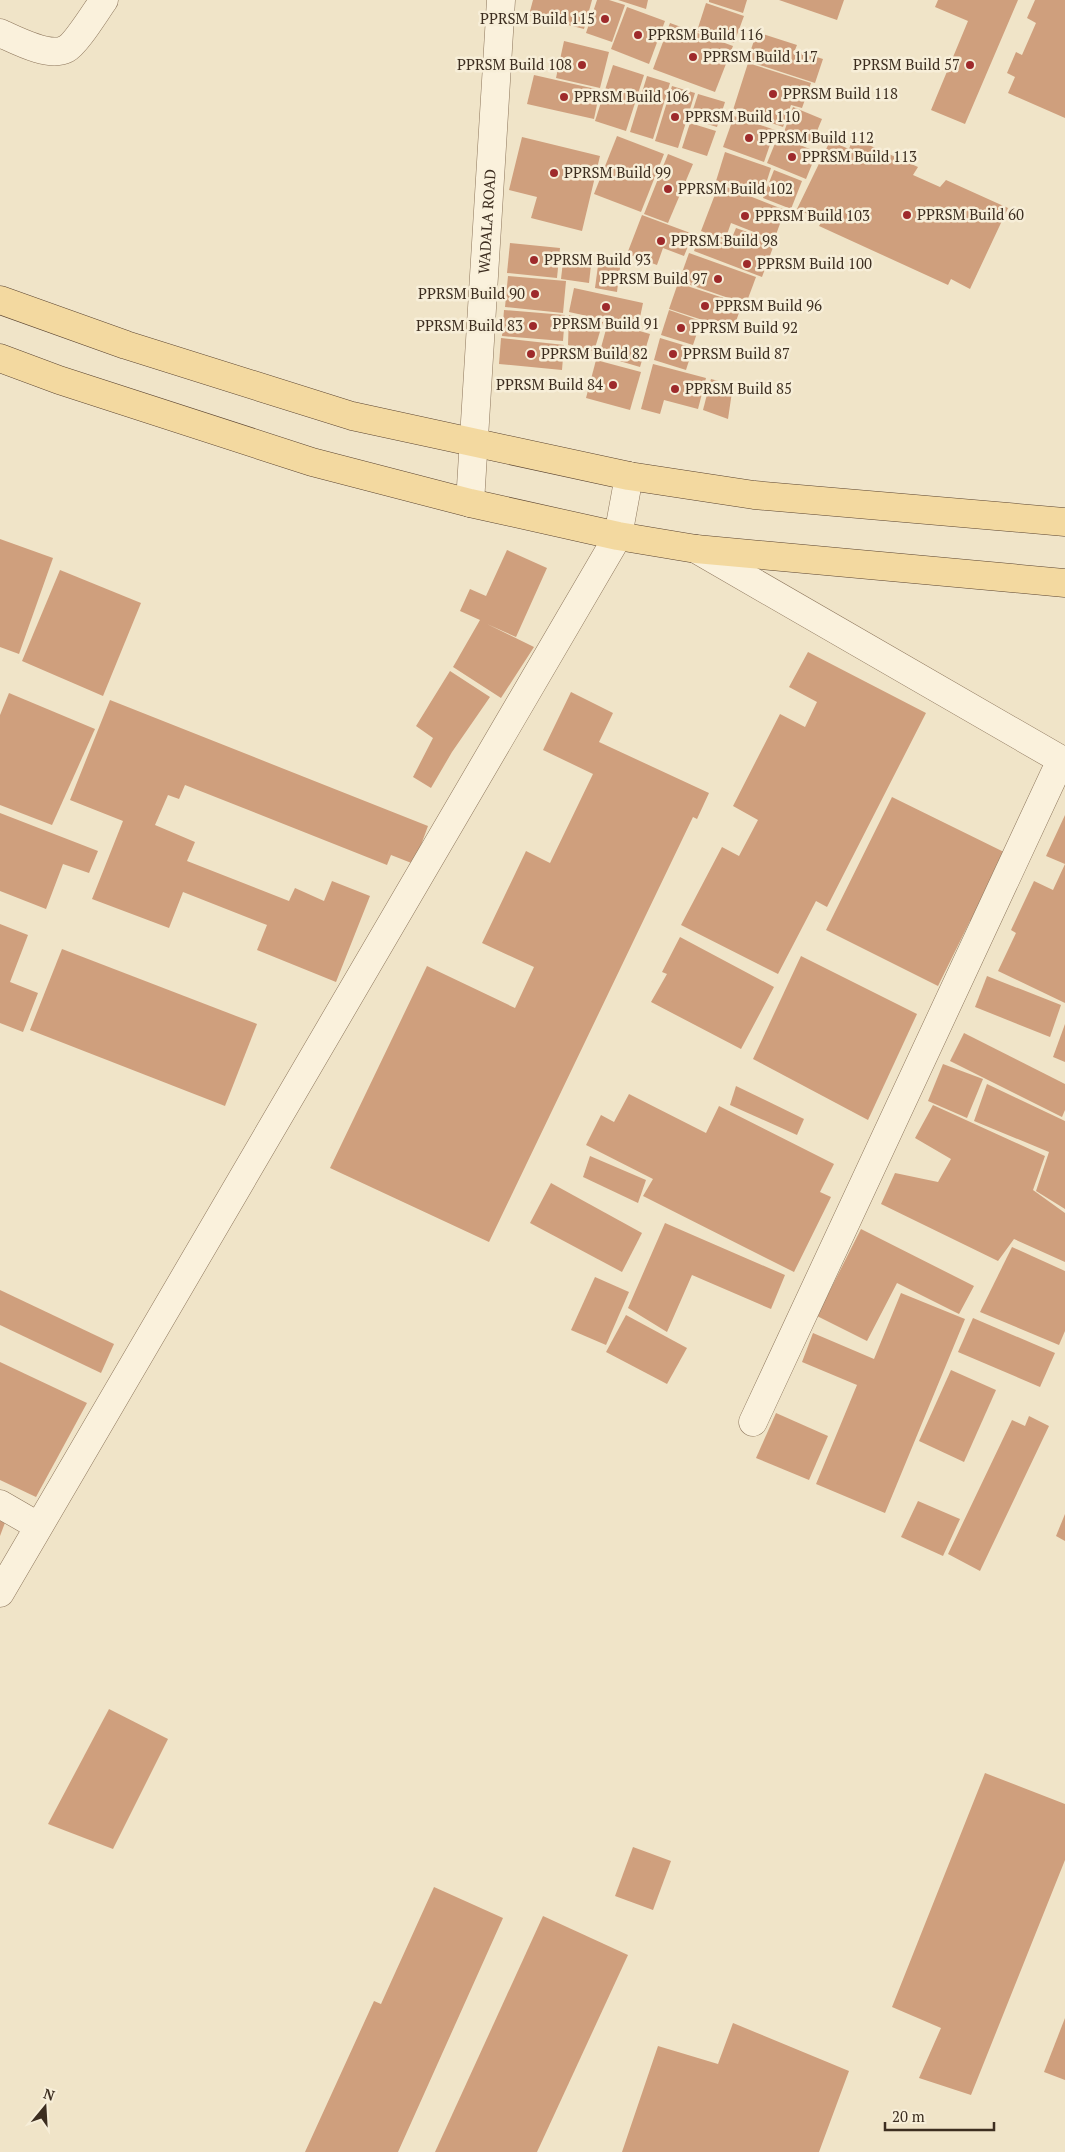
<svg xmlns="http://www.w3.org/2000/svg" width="1065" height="2152" font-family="'PT Serif',serif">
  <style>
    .building { fill: #cf9f7d }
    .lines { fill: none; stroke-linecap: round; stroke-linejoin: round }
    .minor-casing { stroke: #8d765c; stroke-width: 29 }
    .major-casing { stroke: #5b4430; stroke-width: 29 }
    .minor { stroke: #faf1dc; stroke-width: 28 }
    .major { stroke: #f3d9a0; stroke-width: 28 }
    .poi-dot { fill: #9e2a2b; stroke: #f7eed8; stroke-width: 2 }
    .labels { text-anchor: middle; stroke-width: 5; stroke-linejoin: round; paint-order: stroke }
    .poi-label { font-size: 15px; fill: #3d2e20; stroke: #f7eed8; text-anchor: start }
    .street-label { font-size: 15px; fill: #3d2e20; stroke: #f7eed8 }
  </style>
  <rect width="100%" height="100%" fill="#f0e4c8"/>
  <g class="building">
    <polygon points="533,0 592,0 584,29 529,15"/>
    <polygon points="597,0 609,0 625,5 612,42 586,33"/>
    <polygon points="618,0 648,0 646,9"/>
    <polygon points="709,0 747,0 743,13 709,2"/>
    <polygon points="779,0 844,0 837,20"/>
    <polygon points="938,0 1018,0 965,124 931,110 968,21 935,7"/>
    <polygon points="1035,0 1065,0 1065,118 1008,93 1015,77 1007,73 1016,52 1022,55 1036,23 1027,18"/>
    <polygon points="706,3 744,16 734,43 697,31"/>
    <polygon points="627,7 665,21 649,64 611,49"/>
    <polygon points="670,23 733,46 715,92 653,69"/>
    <polygon points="757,32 797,45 795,50 823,59 815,83 747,61"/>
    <polygon points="564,41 609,52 600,88 556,78"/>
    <polygon points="748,63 811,83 802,108 791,105 783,127 733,110"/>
    <polygon points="613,65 644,75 626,131 595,121"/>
    <polygon points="534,75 600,90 594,119 527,104"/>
    <polygon points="647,76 670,83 653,139 630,132"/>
    <polygon points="672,86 695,93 678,148 655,141"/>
    <polygon points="698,94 725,102 717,127 690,119"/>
    <polygon points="793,107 822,119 812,143 784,132"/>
    <polygon points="734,116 775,130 764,162 723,147"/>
    <polygon points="690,123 716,131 707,156 682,148"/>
    <polygon points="617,136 664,154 641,212 594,194"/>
    <polygon points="778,136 817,152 806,179 767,163"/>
    <polygon points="522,137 600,156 582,231 531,218 537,197 509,190"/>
    <polygon points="853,138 918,167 913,175 940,187 946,180 1008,208 970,289 951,279 948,285 819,226 822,221 797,209 830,141 849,149"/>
    <polygon points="725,152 771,168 762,196 716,181"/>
    <polygon points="668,154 693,164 668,223 644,214"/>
    <polygon points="774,170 802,181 791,209 763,198"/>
    <polygon points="719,184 785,210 774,240 731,223 725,240 701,231"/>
    <polygon points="642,215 693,234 684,256 663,248 657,265 627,254"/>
    <polygon points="736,228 775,242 762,277 694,251 700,234 729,245"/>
    <polygon points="510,243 560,248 557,278 507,273"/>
    <polygon points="564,253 592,256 589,283 561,279"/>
    <polygon points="689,253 756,277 746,304 679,281"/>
    <polygon points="599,258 621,260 617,292 595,288"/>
    <polygon points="508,276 566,281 563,313 505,307"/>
    <polygon points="678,283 742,304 733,330 669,309"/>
    <polygon points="574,288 643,303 638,327 569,312"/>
    <polygon points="504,310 565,315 563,341 502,336"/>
    <polygon points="669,310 701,321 693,345 661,335"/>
    <polygon points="569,315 603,322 594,351 568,345"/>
    <polygon points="608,322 650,334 640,367 599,355"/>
    <polygon points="501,338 564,345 562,370 499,364"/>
    <polygon points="660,338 693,348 686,370 654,360"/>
    <polygon points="596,360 641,372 630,410 586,398"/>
    <polygon points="653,364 706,378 698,409 664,400 660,414 641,409"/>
    <polygon points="711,379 733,385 728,419 703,410"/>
    <polygon points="0,539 53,558 19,654 0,647"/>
    <polygon points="507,550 547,568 516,637 487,624 534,647 501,698 453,667 480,620 460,611 470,589 486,596"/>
    <polygon points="60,570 141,603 103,696 22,661"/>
    <polygon points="808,652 926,713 827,907 816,901 778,974 681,925 722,847 739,856 758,820 733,806 780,714 805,727 817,702 789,687"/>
    <polygon points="450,671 490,697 452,752 431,788 413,777 433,738 416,726"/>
    <polygon points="571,692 613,713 599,742 709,793 697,819 693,817 489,1242 330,1168 427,966 515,1008 534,967 482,943 526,851 550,863 593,774 543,750"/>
    <polygon points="9,693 95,729 52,825 0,805 0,715"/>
    <polygon points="110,700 428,826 414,864 391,855 387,865 185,785 179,799 168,795 155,825 195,842 187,861 289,901 295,888 324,901 332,881 370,896 336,982 257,950 267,925 183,892 169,928 92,899 123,821 70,800"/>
    <polygon points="892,797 1008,854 974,923 970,921 938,986 826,930"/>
    <polygon points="0,813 98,851 89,873 63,864 46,909 0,891"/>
    <polygon points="1065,815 1065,1003 998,971 1016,933 1011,930 1034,881 1053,890 1065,864 1046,856"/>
    <polygon points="0,924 28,935 10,982 38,993 23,1032 0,1023"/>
    <polygon points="680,937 774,987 741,1049 651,1002 667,974 662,972"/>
    <polygon points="62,949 257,1024 225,1106 30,1030"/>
    <polygon points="801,956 917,1014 868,1120 753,1059"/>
    <polygon points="987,976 1061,1005 1050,1037 975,1007"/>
    <polygon points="1065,1024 1065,1062 1053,1057"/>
    <polygon points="964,1033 1065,1084 1065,1110 1062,1117 950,1061"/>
    <polygon points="943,1064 983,1079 967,1118 928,1101"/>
    <polygon points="987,1084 1065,1121 1065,1209 1036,1191 1049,1152 974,1121"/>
    <polygon points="736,1086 804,1119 797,1135 730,1105"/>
    <polygon points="629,1094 706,1133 719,1106 834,1164 820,1192 831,1197 794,1272 643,1196 653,1179 586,1145 601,1115 614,1122"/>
    <polygon points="933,1105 1045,1156 1033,1190 1065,1213 1065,1262 1014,1239 998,1261 881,1204 895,1173 938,1182 951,1159 915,1138"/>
    <polygon points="590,1156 646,1180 638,1203 583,1177"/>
    <polygon points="551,1183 642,1233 622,1272 530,1223"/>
    <polygon points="665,1223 785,1275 771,1309 692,1275 667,1332 628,1308"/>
    <polygon points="861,1229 974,1286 959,1314 897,1283 867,1341 817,1316"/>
    <polygon points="1012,1247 1065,1271 1065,1331 1059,1345 980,1312"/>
    <polygon points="595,1277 629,1292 606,1345 571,1330"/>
    <polygon points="0,1290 114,1344 101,1373 0,1325"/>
    <polygon points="901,1293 965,1319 885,1513 816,1484 857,1385 802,1362 813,1333 874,1359"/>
    <polygon points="626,1315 687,1348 667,1384 606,1352"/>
    <polygon points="973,1318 1055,1353 1040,1387 958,1352"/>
    <polygon points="0,1362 87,1403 36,1497 0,1480"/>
    <polygon points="951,1370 996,1390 964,1462 919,1441"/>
    <polygon points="776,1413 828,1436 809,1480 756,1458"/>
    <polygon points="1029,1416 1049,1426 980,1571 948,1554 1012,1420 1025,1426"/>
    <polygon points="918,1501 960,1519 943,1556 901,1537"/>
    <polygon points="1065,1514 1065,1541 1056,1536"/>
    <polygon points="0,1517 6,1520 0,1536"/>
    <polygon points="109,1709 168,1739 113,1849 48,1824"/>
    <polygon points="985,1773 1065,1804 1065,1860 971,2095 919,2078 941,2028 892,2007"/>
    <polygon points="633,1847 671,1861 653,1910 615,1896"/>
    <polygon points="434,1887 503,1918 398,2152 305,2152 374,2001 381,2004"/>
    <polygon points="543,1916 628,1955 537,2152 435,2152"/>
    <polygon points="1065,2018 1065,2080 1044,2072"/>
    <polygon points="733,2023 849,2071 819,2152 622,2152 658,2046 718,2064"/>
  </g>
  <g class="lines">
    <defs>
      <g id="minor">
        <path d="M0,33c16,7 49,25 66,16 10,-5 30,-38 38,-49"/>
        <path id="s1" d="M470,503l31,-503"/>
        <polyline points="696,549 1065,762"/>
        <polyline points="753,1422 1061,760"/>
        <polyline points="0,1504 38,1526"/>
        <polyline points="0,1593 618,536 629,476"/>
      </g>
      <g id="major">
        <polyline points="0,300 126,345 352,416 629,476 754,495 1065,522"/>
        <polyline points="0,358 59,380 312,462 470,503 618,536 696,549 1065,583"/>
      </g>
    </defs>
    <use href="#minor" class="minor-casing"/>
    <use href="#major" class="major-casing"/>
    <use href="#minor" class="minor"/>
    <use href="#major" class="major"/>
  </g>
  <g class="poi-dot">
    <circle cx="605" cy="19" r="5"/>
    <circle cx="638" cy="35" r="5"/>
    <circle cx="693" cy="57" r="5"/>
    <circle cx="582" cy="65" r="5"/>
    <circle cx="970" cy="65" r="5"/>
    <circle cx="773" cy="94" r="5"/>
    <circle cx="564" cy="97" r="5"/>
    <circle cx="675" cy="117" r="5"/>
    <circle cx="749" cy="138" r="5"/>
    <circle cx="792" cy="157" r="5"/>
    <circle cx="554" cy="173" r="5"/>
    <circle cx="668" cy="189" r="5"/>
    <circle cx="907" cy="215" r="5"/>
    <circle cx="745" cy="216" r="5"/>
    <circle cx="661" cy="241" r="5"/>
    <circle cx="534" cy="260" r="5"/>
    <circle cx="747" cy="264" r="5"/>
    <circle cx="718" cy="279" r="5"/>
    <circle cx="535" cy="294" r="5"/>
    <circle cx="705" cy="306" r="5"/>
    <circle cx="606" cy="307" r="5"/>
    <circle cx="533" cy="326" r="5"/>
    <circle cx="681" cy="328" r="5"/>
    <circle cx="531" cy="354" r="5"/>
    <circle cx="673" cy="354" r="5"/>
    <circle cx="613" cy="385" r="5"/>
    <circle cx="675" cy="389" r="5"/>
  </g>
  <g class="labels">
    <g class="poi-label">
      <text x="595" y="24" text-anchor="end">PPRSM Build 115</text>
      <text x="648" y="40">PPRSM Build 116</text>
      <text x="703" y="62">PPRSM Build 117</text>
      <text x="572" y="70" text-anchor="end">PPRSM Build 108</text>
      <text x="960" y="70" text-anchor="end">PPRSM Build 57</text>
      <text x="783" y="99">PPRSM Build 118</text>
      <text x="574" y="102">PPRSM Build 106</text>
      <text x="685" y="122">PPRSM Build 110</text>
      <text x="759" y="143">PPRSM Build 112</text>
      <text x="802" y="162">PPRSM Build 113</text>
      <text x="564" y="178">PPRSM Build 99</text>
      <text x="678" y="194">PPRSM Build 102</text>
      <text x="917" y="220">PPRSM Build 60</text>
      <text x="755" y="221">PPRSM Build 103</text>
      <text x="671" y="246">PPRSM Build 98</text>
      <text x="544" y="265">PPRSM Build 93</text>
      <text x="757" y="269">PPRSM Build 100</text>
      <text x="708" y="284" text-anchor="end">PPRSM Build 97</text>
      <text x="525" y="299" text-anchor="end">PPRSM Build 90</text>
      <text x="715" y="311">PPRSM Build 96</text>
      <text x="606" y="329" text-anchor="middle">PPRSM Build 91</text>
      <text x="523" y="331" text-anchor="end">PPRSM Build 83</text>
      <text x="691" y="333">PPRSM Build 92</text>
      <text x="541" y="359">PPRSM Build 82</text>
      <text x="683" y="359">PPRSM Build 87</text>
      <text x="603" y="390" text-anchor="end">PPRSM Build 84</text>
      <text x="685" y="394">PPRSM Build 85</text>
    </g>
    <g class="street-label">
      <text dy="5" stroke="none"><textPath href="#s1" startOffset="282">WADALA ROAD</textPath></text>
    </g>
  </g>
  <g transform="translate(45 2107) rotate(18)" stroke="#f7eed8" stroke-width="4" paint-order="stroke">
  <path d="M0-4L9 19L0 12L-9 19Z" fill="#3d2e20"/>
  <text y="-8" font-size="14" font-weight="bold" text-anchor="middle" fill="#3d2e20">N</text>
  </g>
  <path d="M885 2122v8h109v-8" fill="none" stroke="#3d2e20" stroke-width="2.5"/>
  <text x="892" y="2122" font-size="15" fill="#3d2e20" stroke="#f7eed8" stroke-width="4" paint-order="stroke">20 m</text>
</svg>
